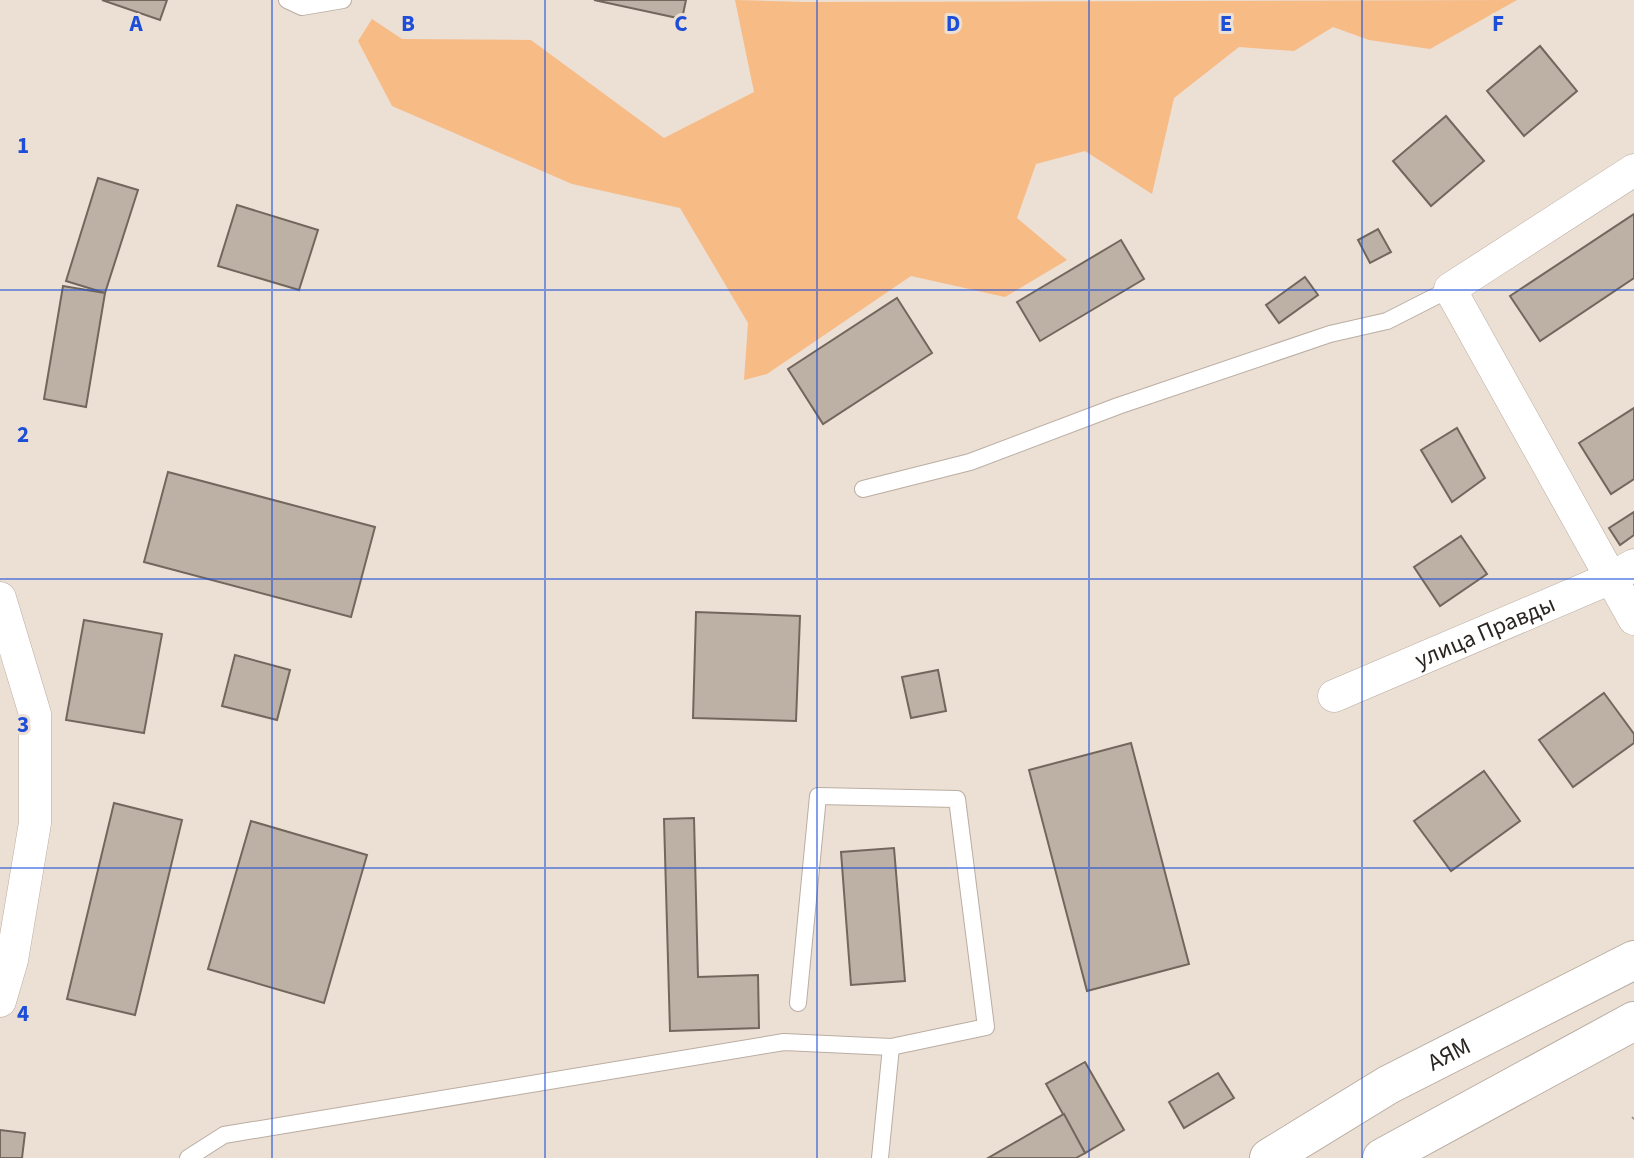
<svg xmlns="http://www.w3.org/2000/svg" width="1634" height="1158" font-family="'Source Sans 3',sans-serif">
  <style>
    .green { fill: #f7bb86 }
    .building { fill: #bdb0a5; stroke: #73675d; stroke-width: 2 }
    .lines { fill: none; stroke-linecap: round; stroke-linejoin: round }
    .lane-casing { stroke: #baada2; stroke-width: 18 }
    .street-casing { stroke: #baada2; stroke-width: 33 }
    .highway-casing { stroke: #baada2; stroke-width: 40 }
    .path { stroke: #8f867e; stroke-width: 4.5; stroke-dasharray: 3.5 5; stroke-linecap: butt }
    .lane { stroke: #fff; stroke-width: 16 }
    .street { stroke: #fff; stroke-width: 32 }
    .highway { stroke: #fff; stroke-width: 38 }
    .grid { fill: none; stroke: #1d4ed8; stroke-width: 2; stroke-opacity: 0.55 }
    .labels { text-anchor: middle; stroke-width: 6; stroke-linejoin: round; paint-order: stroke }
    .street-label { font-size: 24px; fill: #2b2622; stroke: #ecdfd4 }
    .grid-label { font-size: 23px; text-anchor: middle; font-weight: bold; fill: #1d4ed8; stroke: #ecdfd4; stroke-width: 6; stroke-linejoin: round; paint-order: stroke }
  </style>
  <rect width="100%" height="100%" fill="#ecdfd4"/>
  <polygon class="green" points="735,0 805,2 1517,0 1430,49 1369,40 1333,27 1294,51 1239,47 1174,98 1152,194 1085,151 1036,164 1017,218 1067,260 1005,297 911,276 767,374 744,380 748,323 680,208 572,184 392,106 358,41 372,19 402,39 531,40 664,138 754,92"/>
  <g class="building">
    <polygon points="102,0 167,0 160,20"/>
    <polygon points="594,0 686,0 682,19"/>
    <polygon points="1540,46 1577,91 1524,136 1487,91"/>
    <polygon points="1446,116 1484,161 1431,206 1393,161"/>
    <polygon points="98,178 138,190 105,293 66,281"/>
    <polygon points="237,205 318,230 299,290 218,266"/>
    <polygon points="1634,214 1634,278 1540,341 1510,296"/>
    <polygon points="1378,229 1391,252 1370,263 1358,240"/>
    <polygon points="1121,240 1144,279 1040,341 1017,302"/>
    <polygon points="1305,277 1318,295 1279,323 1266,305"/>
    <polygon points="63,286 105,293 86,407 44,399"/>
    <polygon points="897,298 932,353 823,424 788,369"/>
    <polygon points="1634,408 1634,479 1611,494 1579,443"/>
    <polygon points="1457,428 1485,478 1452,502 1421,450"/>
    <polygon points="168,472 375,527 351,617 144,562"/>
    <polygon points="1634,512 1634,535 1620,545 1609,528"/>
    <polygon points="1461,536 1487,574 1440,606 1414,567"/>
    <polygon points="696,612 800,616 796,721 693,718"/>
    <polygon points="84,620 162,634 144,733 66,720"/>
    <polygon points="235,655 290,670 277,720 222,706"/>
    <polygon points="938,670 946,711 911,718 902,677"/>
    <polygon points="1604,693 1634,734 1634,743 1573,787 1539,740"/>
    <polygon points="1131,743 1189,964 1087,991 1029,770"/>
    <polygon points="1484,771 1520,821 1451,871 1414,821"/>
    <polygon points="114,803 182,820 135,1015 67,999"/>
    <polygon points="694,818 698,977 758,975 759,1028 670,1031 664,819"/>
    <polygon points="251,821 367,855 324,1003 208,969"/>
    <polygon points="894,848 905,981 851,985 841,852"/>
    <polygon points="1085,1062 1124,1130 1085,1153 1046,1084"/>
    <polygon points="1218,1073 1234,1098 1184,1128 1169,1102"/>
    <polygon points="1064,1114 1085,1153 1076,1158 988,1158"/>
    <polygon points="0,1130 25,1133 22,1158 0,1158"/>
  </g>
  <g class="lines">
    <defs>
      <g id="lane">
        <polyline points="287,0 302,7 343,0"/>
        <polyline points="863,489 970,462 1118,406 1330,334 1387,321 1450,289"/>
        <polyline points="188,1158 224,1135 784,1042 891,1047 986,1027 957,799 818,796 798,1003"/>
        <polyline points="880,1158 891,1047"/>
      </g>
      <g id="street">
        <polyline points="1634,170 1450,289 1634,619"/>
        <polyline points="0,598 35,714 35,823 12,960 0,1001"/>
        <path id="s1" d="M1334,696l277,-118 23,-13"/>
      </g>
      <g id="highway">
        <path id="s2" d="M1269,1158l119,-73 246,-125"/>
        <polyline points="1382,1158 1634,1021"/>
      </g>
    </defs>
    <use href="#lane" class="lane-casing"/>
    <use href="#street" class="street-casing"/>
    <use href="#highway" class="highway-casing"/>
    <polyline class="path" points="1633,1119 1634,1118"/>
    <use href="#lane" class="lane"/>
    <use href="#street" class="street"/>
    <use href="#highway" class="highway"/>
  </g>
  <path class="grid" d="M272,0v1158M545,0v1158M817,0v1158M1089,0v1158M1362,0v1158M0,290h1634M0,579h1634M0,868h1634"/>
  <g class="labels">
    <g class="street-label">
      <text dy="8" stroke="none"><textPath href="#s1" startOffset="164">улица Правды</textPath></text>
      <text dy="8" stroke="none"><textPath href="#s2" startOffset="208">АЯМ</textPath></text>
    </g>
  </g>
  <g class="grid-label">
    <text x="136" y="31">A</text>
    <text x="408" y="31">B</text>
    <text x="681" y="31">C</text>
    <text x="953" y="31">D</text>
    <text x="1226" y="31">E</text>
    <text x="1498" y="31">F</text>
    <text x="23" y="153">1</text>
    <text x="23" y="442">2</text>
    <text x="23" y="732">3</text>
    <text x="23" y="1021">4</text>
  </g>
</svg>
